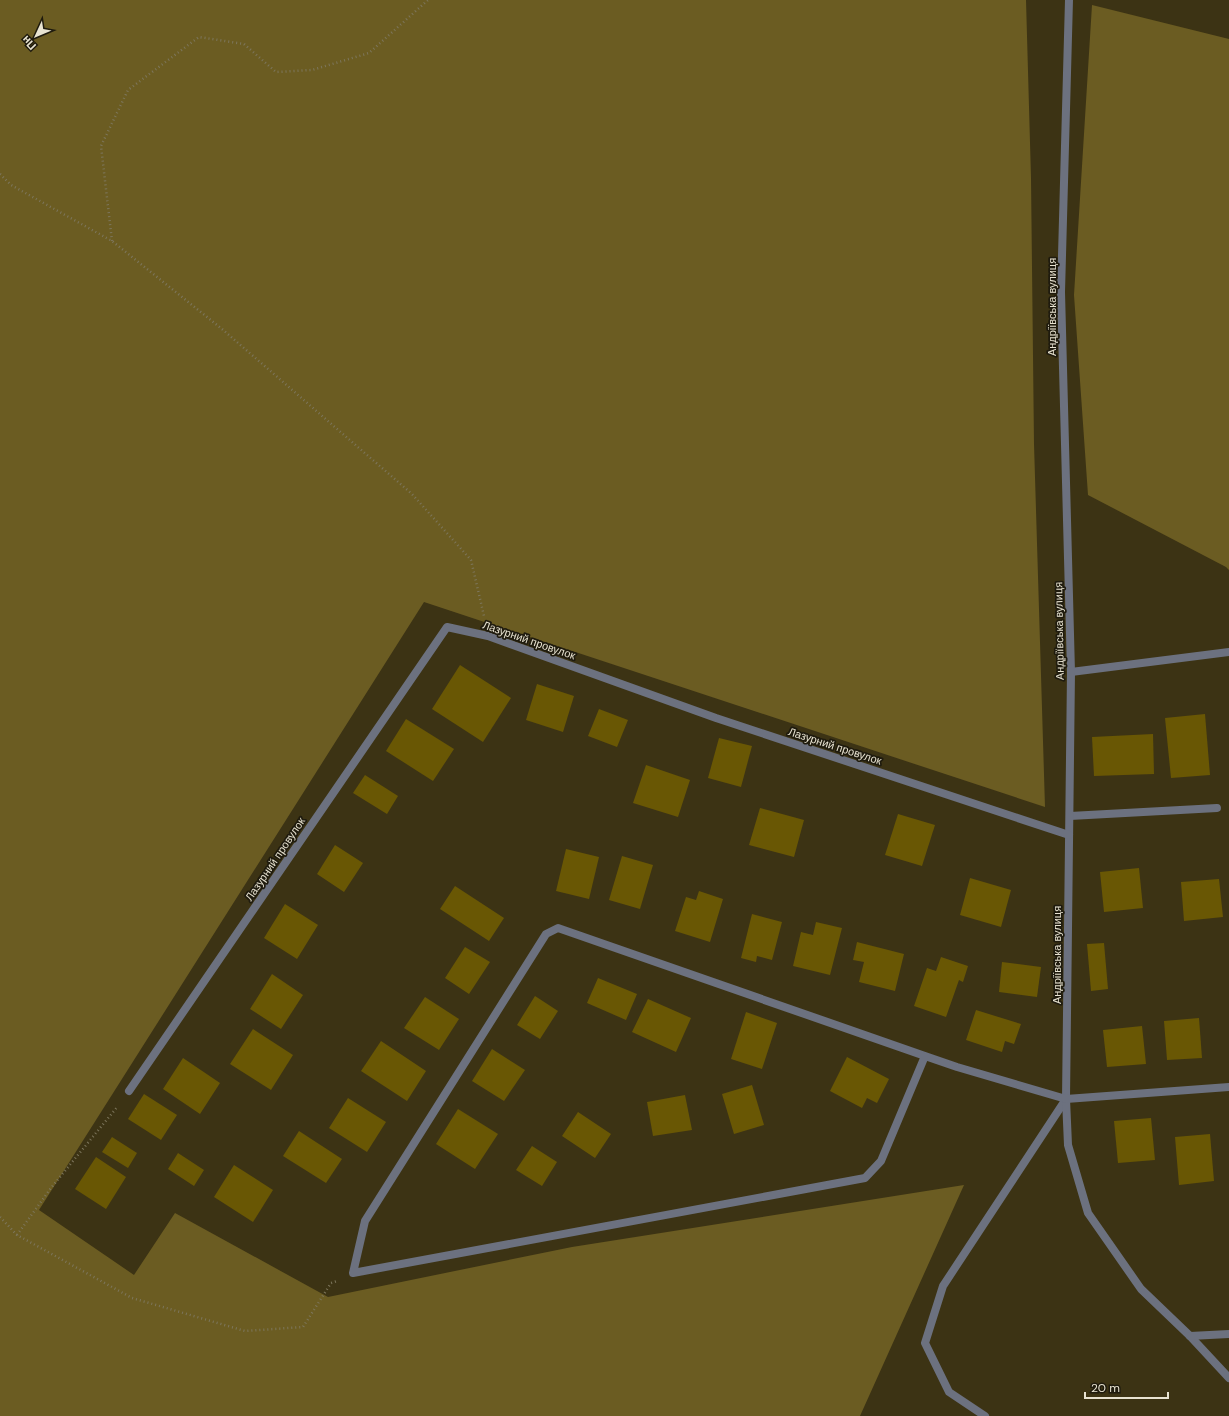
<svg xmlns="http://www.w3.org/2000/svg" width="1229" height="1416" font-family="'DM Sans',sans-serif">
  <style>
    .green { fill: #6b5c22 }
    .building { fill: #695704 }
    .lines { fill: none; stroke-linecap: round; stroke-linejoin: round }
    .path { stroke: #7d765c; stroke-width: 2.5; stroke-dasharray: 1 3; stroke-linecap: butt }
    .lane { stroke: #6c717f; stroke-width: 8 }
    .street { stroke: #6c717f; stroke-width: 8 }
    .labels { text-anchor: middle; stroke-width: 3.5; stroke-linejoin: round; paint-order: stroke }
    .street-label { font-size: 11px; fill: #e8e3d1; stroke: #1f1b0e }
  </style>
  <rect width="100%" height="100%" fill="#3c3314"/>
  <g class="green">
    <polygon points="0,0 1026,0 1031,178 1034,444 1045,807 424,602 39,1210 134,1275 175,1213 328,1297 572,1247 964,1185 860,1416 0,1416"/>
    <polygon points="1092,5 1229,39 1229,570 1226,567 1088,495 1074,295"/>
  </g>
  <g class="building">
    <polygon points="460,665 511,698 483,742 432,709"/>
    <polygon points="537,684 574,696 563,732 526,720"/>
    <polygon points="599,709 628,720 617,747 588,736"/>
    <polygon points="1205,714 1210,775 1171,778 1165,718"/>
    <polygon points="406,719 454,749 433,781 386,751"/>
    <polygon points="1153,734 1154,774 1094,776 1092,737"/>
    <polygon points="719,738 752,746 741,787 708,778"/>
    <polygon points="646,765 690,780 678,817 633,803"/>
    <polygon points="365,775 398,796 387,814 353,793"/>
    <polygon points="760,808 804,820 794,857 749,845"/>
    <polygon points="898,814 935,825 922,866 885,855"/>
    <polygon points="335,845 363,863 344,892 317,874"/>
    <polygon points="566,849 599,857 589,899 556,891"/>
    <polygon points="622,856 653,865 640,909 609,900"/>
    <polygon points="1139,868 1143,908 1104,912 1100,872"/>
    <polygon points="970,878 1011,890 1001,927 960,915"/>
    <polygon points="1219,879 1223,917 1184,921 1181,882"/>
    <polygon points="455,886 504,918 489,941 440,909"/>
    <polygon points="699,891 723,899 710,942 675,931 686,897 696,900"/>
    <polygon points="285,904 318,925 297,959 264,938"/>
    <polygon points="752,914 782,922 772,960 757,956 756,962 741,958"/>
    <polygon points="816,922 842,928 830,975 793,966 801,932 813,935"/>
    <polygon points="857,942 904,954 895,991 859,982 864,962 853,960"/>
    <polygon points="1104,943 1108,989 1091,991 1087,944"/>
    <polygon points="465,947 490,962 469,994 445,978"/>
    <polygon points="941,957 968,966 963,982 959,980 946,1017 914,1006 927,968 936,971"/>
    <polygon points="1002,962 1041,967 1037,997 999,992"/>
    <polygon points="272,974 303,995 281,1029 250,1009"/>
    <polygon points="598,978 637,994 626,1020 587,1003"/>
    <polygon points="535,996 558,1011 540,1039 517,1025"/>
    <polygon points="425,997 459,1019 439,1050 404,1028"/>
    <polygon points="648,999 691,1018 676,1052 632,1032"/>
    <polygon points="976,1010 1021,1024 1014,1044 1005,1041 1002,1052 966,1040"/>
    <polygon points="746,1012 777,1023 762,1069 731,1059"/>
    <polygon points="1199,1018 1202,1058 1167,1060 1164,1021"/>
    <polygon points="1142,1026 1146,1064 1107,1067 1103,1030"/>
    <polygon points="253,1029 293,1055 271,1090 230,1064"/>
    <polygon points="381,1041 426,1071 407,1101 361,1071"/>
    <polygon points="492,1049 525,1070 504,1101 472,1081"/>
    <polygon points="847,1057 889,1079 877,1103 867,1098 862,1108 830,1091"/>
    <polygon points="183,1058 220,1083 200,1114 163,1089"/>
    <polygon points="752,1085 764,1125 734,1134 722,1094"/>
    <polygon points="144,1094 177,1115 161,1140 128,1119"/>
    <polygon points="685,1095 692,1130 653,1136 647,1102"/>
    <polygon points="348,1098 386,1122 367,1152 329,1128"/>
    <polygon points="458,1109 498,1134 475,1169 436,1144"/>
    <polygon points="578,1112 611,1134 595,1158 562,1136"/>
    <polygon points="1151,1118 1155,1160 1118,1163 1114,1121"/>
    <polygon points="299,1131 342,1159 326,1183 283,1156"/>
    <polygon points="1210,1134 1214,1181 1179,1185 1175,1137"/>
    <polygon points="112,1137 137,1153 128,1168 102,1152"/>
    <polygon points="532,1146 557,1162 542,1186 516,1170"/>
    <polygon points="178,1153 204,1170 194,1186 168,1169"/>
    <polygon points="96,1157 126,1177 106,1209 75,1189"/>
    <polygon points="234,1165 273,1190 253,1222 214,1197"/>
  </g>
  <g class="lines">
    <g class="path">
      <polyline points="0,174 11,185 112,241 222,329 412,494 471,560 484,616"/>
      <polyline points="112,241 101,146 128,90 199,37 244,44 276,72 312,70 369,53 428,0"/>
      <polyline points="0,1217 17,1235 132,1298 245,1331 303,1327 331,1283 337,1281"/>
      <polyline points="17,1235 51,1188 118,1106"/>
    </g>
    <g class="lane">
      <polyline points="1071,672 1229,652"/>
      <polyline points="1070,816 1217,808"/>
      <polyline points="985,1416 949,1392 925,1343 943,1286 1066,1099"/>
    </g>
    <g class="street">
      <polyline points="1069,0 1061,292 1071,672 1066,1099 1068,1145 1088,1213 1141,1289 1190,1336 1229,1378"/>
      <polyline points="925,1056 881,1161 865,1178 353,1273 365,1221 546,934 558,928 925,1056 957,1067 1066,1099 1229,1087"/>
      <polyline points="129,1091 447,627 488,636 716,718 1069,835"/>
      <polyline points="1190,1336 1229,1334"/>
    </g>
  </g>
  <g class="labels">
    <g class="street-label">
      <text transform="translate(1052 307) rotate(-90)" y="4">Андріївська вулиця</text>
      <text transform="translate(1059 631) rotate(-91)" y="4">Андріївська вулиця</text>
      <text transform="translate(529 640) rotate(19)" y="4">Лазурний провулок</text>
      <text transform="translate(835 746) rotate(18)" y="4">Лазурний провулок</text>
      <text transform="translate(275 859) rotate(-56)" y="4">Лазурний провулок</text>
      <text transform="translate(1057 955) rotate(-90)" y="4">Андріївська вулиця</text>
    </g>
  </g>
  <g transform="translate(36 36) rotate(226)" stroke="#1f1b0e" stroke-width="3" paint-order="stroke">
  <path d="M0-3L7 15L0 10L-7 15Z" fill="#e8e3d1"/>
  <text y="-6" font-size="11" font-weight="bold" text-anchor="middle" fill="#e8e3d1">Пн</text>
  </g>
  <path d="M1085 1392v6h83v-6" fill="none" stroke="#e8e3d1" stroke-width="2"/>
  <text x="1091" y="1392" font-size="12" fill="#e8e3d1" stroke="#1f1b0e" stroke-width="3" paint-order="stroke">20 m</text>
</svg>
